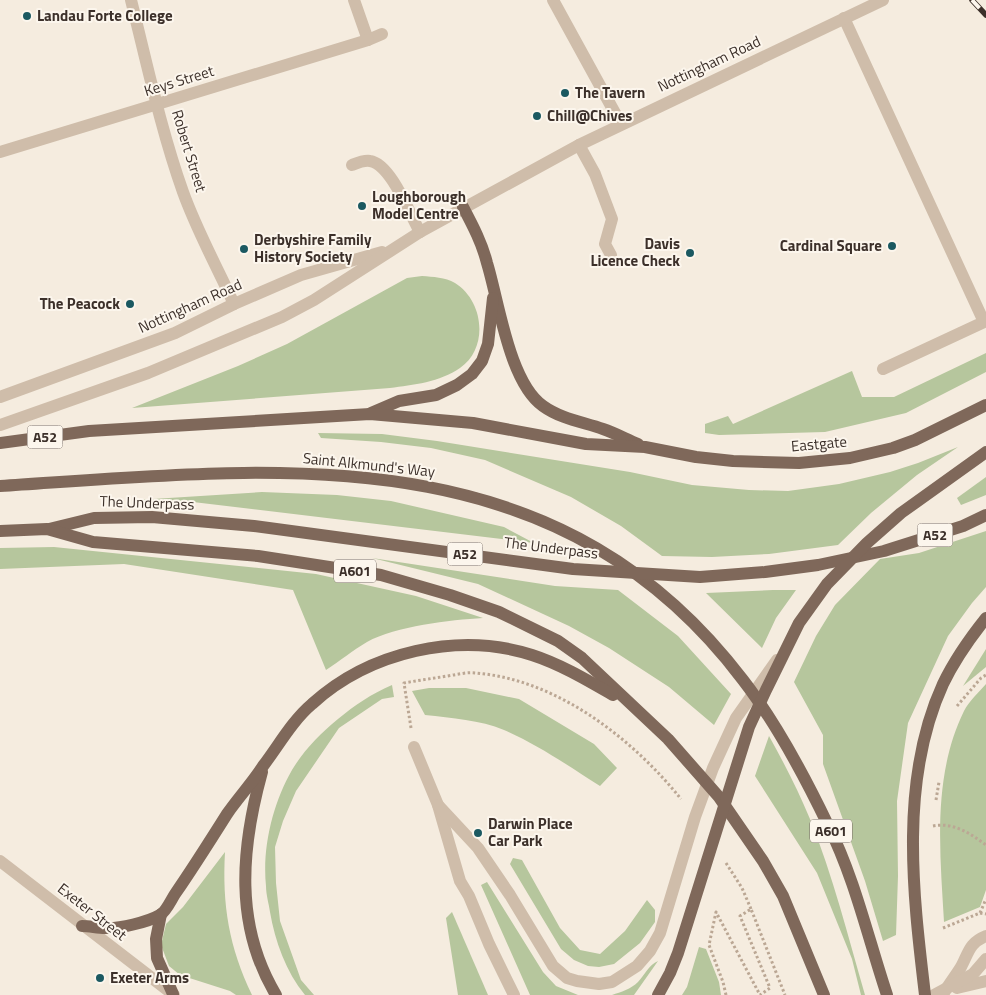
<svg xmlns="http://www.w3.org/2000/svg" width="986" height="995" font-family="'Titillium Web',sans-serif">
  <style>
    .green { fill: #b6c69d }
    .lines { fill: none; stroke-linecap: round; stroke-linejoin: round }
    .path { stroke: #bba794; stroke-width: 3; stroke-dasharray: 2.5 2.5; stroke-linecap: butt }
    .minor { stroke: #cfbdaa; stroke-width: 12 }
    .major { stroke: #7f685a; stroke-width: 12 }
    .rail-casing { stroke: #3c302a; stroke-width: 5.5 }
    .rail { stroke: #fcf6ed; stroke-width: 4; stroke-dasharray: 11; stroke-linecap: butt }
    .poi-dot { fill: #1b5961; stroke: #fcf6ed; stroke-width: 2 }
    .labels { text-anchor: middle; stroke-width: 4; stroke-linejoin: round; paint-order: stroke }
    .shield { fill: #fcf6ed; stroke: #766b64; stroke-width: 1 }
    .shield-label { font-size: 14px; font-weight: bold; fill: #3c302a }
    .poi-label { font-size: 15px; font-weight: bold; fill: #3c302a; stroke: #fcf6ed; text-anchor: start }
    .street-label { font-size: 15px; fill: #3c302a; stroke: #fcf6ed }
  </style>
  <rect width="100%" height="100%" fill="#f5ecdf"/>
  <g class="green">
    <path d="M422,276c11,1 23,1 33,7 29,18 34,65 5,85 -20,14 -47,17 -70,20l-258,20 106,-42 49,-22 120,-66z"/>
    <polygon points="986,353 986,372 906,413 825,432 719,435 705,433 705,424 728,416 733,424 852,371 862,397 894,397"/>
    <polygon points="318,433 382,434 437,441 630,472 692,485 749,490 788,491 839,484 890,472 918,463 958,447 917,475 871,513 838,545 769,554 712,557 662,556 621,526 571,497 485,460 431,448 381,442 321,438"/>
    <polygon points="986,477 986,495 961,505 957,498"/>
    <polygon points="262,492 337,495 391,501 504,527 534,543 193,502 137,500"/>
    <polygon points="986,531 986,587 972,603 948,636 908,723 897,801 898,876 896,935 883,941 865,881 823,764 823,735 794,682 816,636 835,605 880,559 919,553"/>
    <path d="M54,547l262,27 100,22 67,22c-33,2 -87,8 -116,24 -14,8 -27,19 -41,28l-33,-80 -169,-26 -124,5v-21z"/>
    <polygon points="372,558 555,586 618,590 678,636 731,694 714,725 669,687 609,648 569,626 478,584"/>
    <polygon points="773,590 796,590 776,618 762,648 706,593"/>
    <polygon points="986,649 986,667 963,686"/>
    <path d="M986,684v206l-6,17 -36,15c-4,-70 -12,-146 20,-211 5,-10 15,-19 22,-27z"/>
    <path d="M392,685l2,12 -12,2 -43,29 -43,63 -13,30 -8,26 1,36 4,38 21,59 13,15h-9c-19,-23 -30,-54 -35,-83 -1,-8 -4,-17 -4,-26 -4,-39 7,-83 26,-116 12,-20 28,-36 46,-51 17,-14 33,-25 54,-34z"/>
    <path d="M429,688h37l53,11 75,45 23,24 -17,18c-30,-19 -63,-42 -96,-56 -24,-10 -52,-12 -79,-15l-13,-24z"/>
    <path d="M769,736c15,27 29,54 41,83 23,57 38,117 55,176h-4l-9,-36 -35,-86 -62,-97z"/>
    <path d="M225,852c-3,53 4,95 27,143h-16l-6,-4 -50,-16 -11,-9 -8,-21 5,-21 17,-17z"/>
    <polygon points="513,858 522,860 560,928 580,950 600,954 625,931 647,900 655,910 655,922 640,943 614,964 599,967 588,966 574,960 561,949 510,864"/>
    <polygon points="487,882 543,972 556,986 578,995 530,995 481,885"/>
    <polygon points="452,912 488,995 458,995 446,918"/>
    <polygon points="699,947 706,949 719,982 721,995 682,995 687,987"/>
    <path d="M658,961l-24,34h-22c9,-3 19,-6 26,-13 7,-8 11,-17 20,-21z"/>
  </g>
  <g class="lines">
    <g class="path">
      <polyline points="957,706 981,678 986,675"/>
      <path d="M411,728l-7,-45c16,-3 32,-5 49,-8 7,-1 15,-3 22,-2 81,6 157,65 206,126"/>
      <polyline points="936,800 939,782"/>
      <path d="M933,826c20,-4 37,7 53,19"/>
      <polyline points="726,863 742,888 751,909"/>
      <polyline points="980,913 986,914"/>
      <polyline points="943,928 980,913 986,899"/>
      <polyline points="726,995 723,982 709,945 716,912 760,995 770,988 740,916 751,909 785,995"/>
    </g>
    <g class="minor">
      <path d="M131,0c16,64 30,130 52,192 14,39 34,75 51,112"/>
      <polyline points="354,0 368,40 382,34"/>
      <polyline points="553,0 621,124"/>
      <polyline points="844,18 984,322 883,369"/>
      <polyline points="579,145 595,174 612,219 605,244 611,255"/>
      <polyline points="0,152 368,40"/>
      <path d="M352,165c5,-2 12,-5 18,-4 21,3 40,54 50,71"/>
      <polyline points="0,397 175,333 234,304 301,275 382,252"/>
      <polyline points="0,425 148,373 282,317 314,300 420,232 579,145 883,0"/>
      <polyline points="414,747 438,805 460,881 469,896 489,944 514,995"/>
      <polyline points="438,805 478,848 510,895 553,966 567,978 577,981 599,984 612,982 637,966 650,951 660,933 695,817 713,768 736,718 777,660"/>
      <polyline points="0,861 174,995"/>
      <polyline points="957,988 986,981"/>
      <path d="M945,991c5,-8 11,-16 16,-24 8,-15 8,-24 25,-31"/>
      <polyline points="934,995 973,974 986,959"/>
    </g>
    <g class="major">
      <path d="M463,207c10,19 19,36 24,56 12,39 22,119 56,143 18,13 40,16 60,23 12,4 23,10 35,15"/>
      <polyline points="371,413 399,401 436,395 457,385 472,374 482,361 488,344 493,298"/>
      <polyline points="0,443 89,431 370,414 473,423 586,444 645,447 696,457 733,461 799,463 850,458 893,448 915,440 986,405"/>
      <path d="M0,486c275,-18 554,-55 743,194 34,44 61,95 85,145 27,54 40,113 59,170"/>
      <polyline points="49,529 94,518 152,517 254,526 573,569 700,577 765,572 818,565 884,551 963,526 986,515"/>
      <polyline points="0,531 47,529 93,542 258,556 381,575 450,595 499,612 558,641 582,658 668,739 719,797 763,861 783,896 824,995"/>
      <path d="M262,772c-21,76 -28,153 14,223"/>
      <polyline points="161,914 156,939 157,958 173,994"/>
      <path d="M82,926c8,0 15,2 23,2 14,1 43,-6 55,-13 6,-3 11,-15 15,-21 18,-26 35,-53 52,-80 11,-16 25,-31 36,-48 16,-21 29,-45 49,-62 57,-52 146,-73 220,-49 28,9 55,25 81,40"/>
      <polyline points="658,995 670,973 678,953 749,727 766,690 799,623 827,584 867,543 901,513 986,452"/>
      <path d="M925,995c-12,-101 -26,-215 18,-311 11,-23 27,-46 43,-66"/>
    </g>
    <defs>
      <polyline id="rail" points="972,0 986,15"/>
    </defs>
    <use href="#rail" class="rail-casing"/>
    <use href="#rail" class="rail"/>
  </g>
  <g class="poi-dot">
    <circle cx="27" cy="16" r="5"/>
    <circle cx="565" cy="93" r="5"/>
    <circle cx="537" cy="116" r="5"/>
    <circle cx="362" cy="206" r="5"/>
    <circle cx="892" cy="246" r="5"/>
    <circle cx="244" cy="249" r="5"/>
    <circle cx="690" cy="253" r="5"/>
    <circle cx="130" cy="304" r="5"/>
    <circle cx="478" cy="833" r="5"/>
    <circle cx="100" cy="978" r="5"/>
  </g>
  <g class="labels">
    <g class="shield">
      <rect x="27.5" y="425.5" width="35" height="23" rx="4"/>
      <rect x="917.5" y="523.5" width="35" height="23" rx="4"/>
      <rect x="447.5" y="542.5" width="35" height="23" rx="4"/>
      <rect x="334" y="559.5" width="42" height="23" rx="4"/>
      <rect x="810" y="819.5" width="42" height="23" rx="4"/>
    </g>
    <g class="shield-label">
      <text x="45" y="442">A52</text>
      <text x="935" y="540">A52</text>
      <text x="465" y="559">A52</text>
      <text x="355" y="576">A601</text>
      <text x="831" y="836">A601</text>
    </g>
    <g class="poi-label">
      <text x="37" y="21">Landau Forte College</text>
      <text x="575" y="98">The Tavern</text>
      <text x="547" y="121">Chill@Chives</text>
      <text x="372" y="202">Loughborough<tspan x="372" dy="17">Model Centre</tspan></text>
      <text x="254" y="245">Derbyshire Family<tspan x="254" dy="17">History Society</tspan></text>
      <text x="680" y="249" text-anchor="end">Davis<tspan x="680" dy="17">Licence Check</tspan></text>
      <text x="882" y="251" text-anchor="end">Cardinal Square</text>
      <text x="120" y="309" text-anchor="end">The Peacock</text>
      <text x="488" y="829">Darwin Place<tspan x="488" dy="17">Car Park</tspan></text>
      <text x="110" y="983">Exeter Arms</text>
    </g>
    <g class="street-label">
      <text transform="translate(709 64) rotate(-25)" y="5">Nottingham Road</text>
      <text transform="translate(179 81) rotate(-17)" y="5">Keys Street</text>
      <text transform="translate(189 151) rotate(73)" y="5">Robert Street</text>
      <text transform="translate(190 306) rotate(-24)" y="5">Nottingham Road</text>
      <text transform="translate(819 444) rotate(-5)" y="5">Eastgate</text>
      <text transform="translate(369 465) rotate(6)" y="5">Saint Alkmund's Way</text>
      <text transform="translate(147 503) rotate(2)" y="5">The Underpass</text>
      <text transform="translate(551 548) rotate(7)" y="5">The Underpass</text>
      <text transform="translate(92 912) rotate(38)" y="5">Exeter Street</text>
    </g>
  </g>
</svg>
